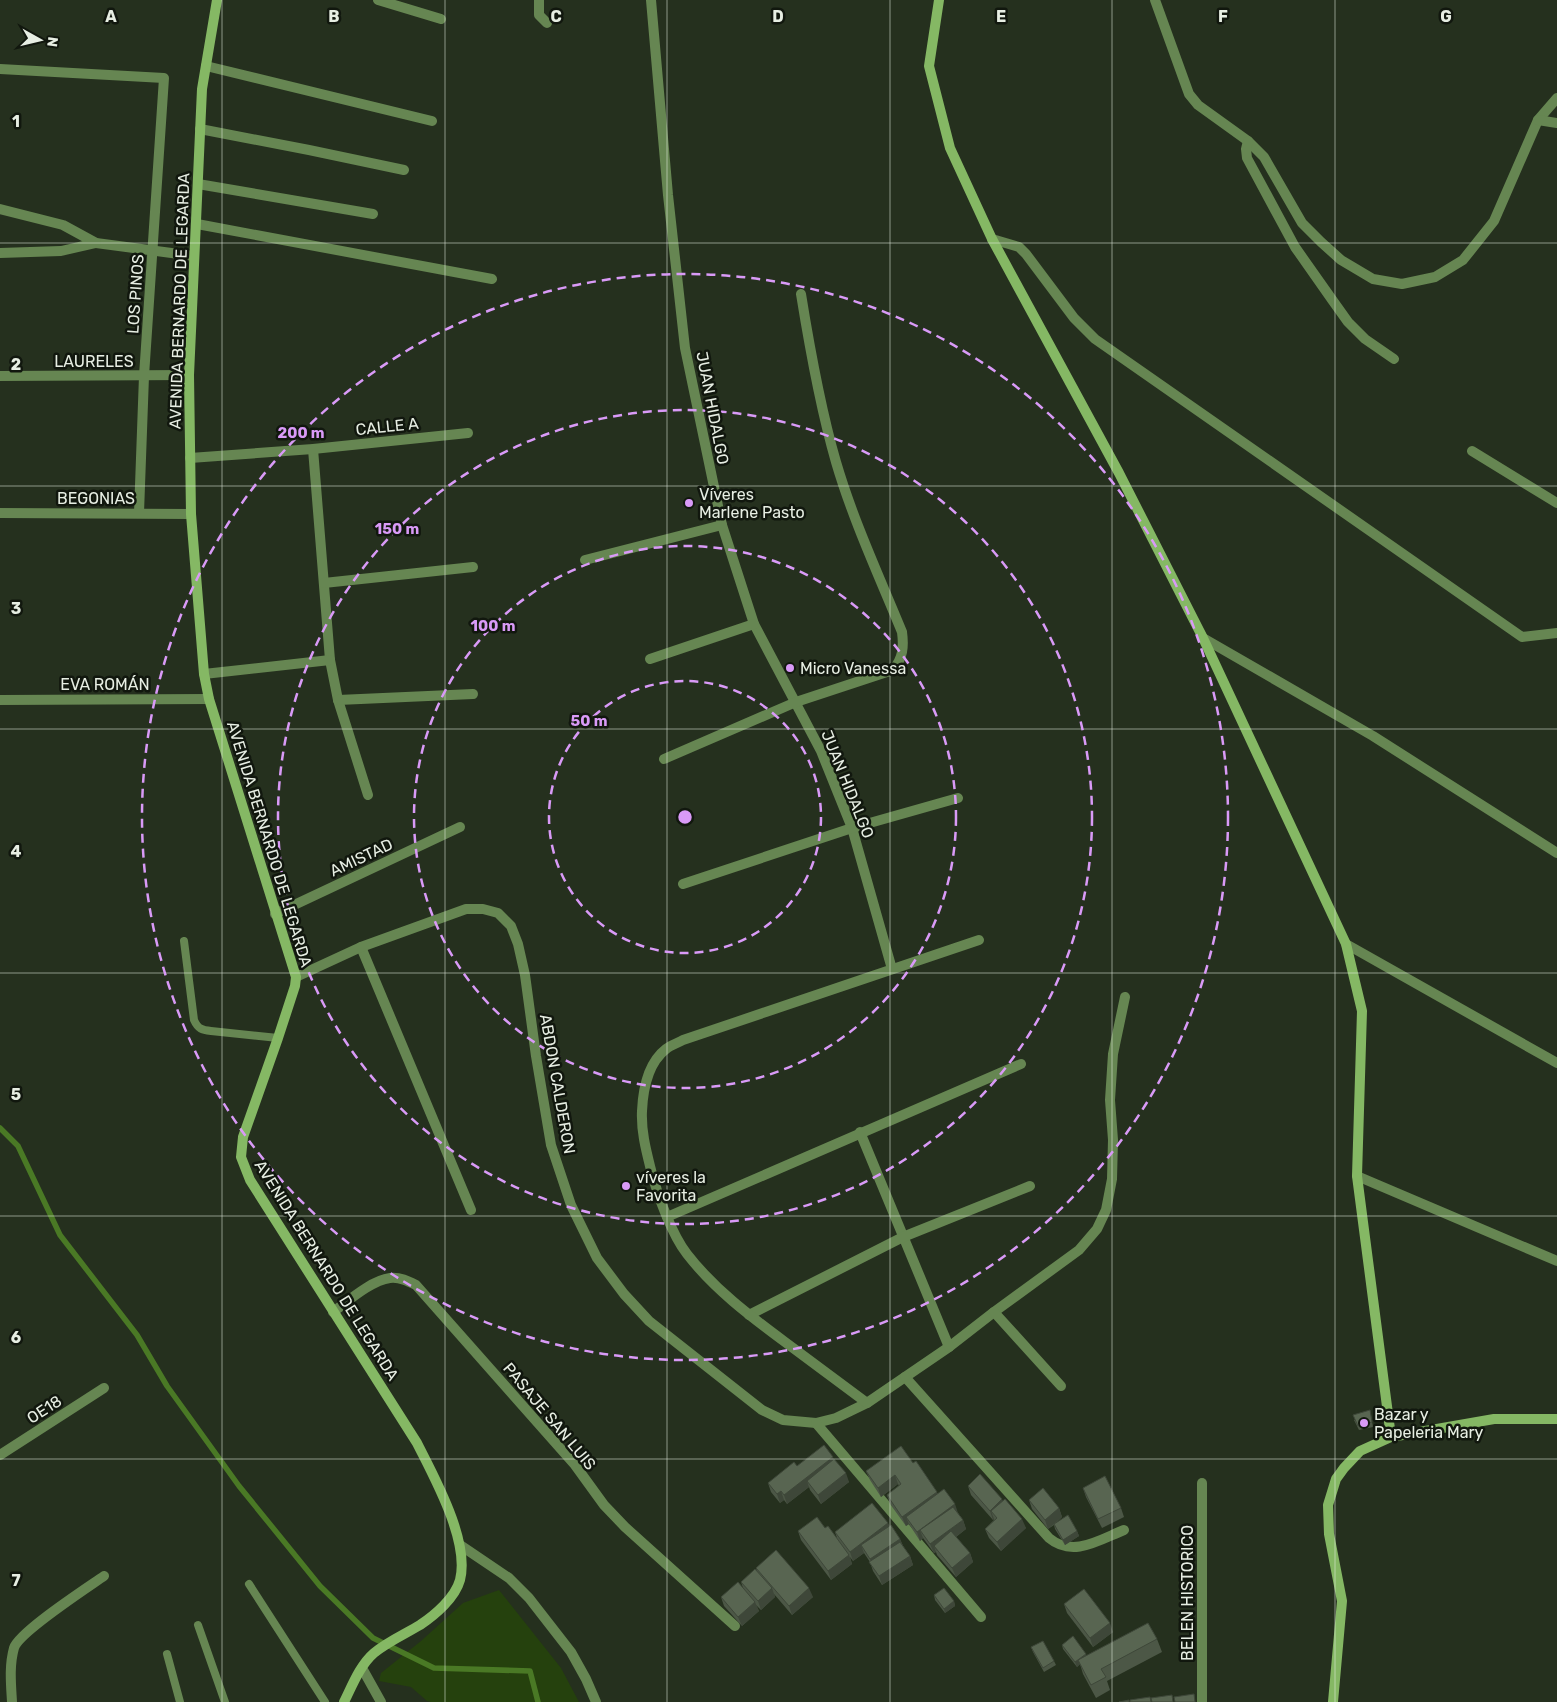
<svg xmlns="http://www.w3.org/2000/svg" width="1557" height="1702" font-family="Rubik,sans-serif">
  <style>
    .green { fill: #25410d }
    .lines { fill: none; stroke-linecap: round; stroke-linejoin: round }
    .stream { stroke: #4a7925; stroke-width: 5.5 }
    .lane { stroke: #668652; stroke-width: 8 }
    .street { stroke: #668652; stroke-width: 10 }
    .secondary { stroke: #85b864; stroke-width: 10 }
    .wall { fill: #4c5746 }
    .shaded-wall { fill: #3e4739 }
    .building { fill: #586551; stroke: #3e4739 }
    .grid { fill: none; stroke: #e7eee3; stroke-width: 1; stroke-opacity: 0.55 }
    .ring { fill: none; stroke: #d99af7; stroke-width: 2.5; stroke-dasharray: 9 6 }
    .poi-dot { fill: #d99af7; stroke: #11170e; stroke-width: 2 }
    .labels { text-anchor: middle; stroke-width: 5; stroke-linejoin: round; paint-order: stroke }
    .street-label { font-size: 16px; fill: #e7eee3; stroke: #11170e }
    .poi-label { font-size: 16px; fill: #e7eee3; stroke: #11170e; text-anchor: start }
    .grid-label { font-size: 16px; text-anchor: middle; font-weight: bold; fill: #e7eee3; stroke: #11170e; stroke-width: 5; stroke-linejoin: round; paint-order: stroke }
    .centre { fill: #d99af7; stroke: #11170e; stroke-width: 2.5 }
    .ring-label { font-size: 15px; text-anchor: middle; font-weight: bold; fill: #d99af7; stroke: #11170e; stroke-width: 5; stroke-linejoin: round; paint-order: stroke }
  </style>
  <rect width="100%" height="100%" fill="#25301e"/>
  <polygon class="green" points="499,1590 561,1668 579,1702 431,1702 427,1701 411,1687 379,1681 381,1673 421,1641 463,1603"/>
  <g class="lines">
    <polyline class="stream" points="0,1128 18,1146 60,1235 137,1335 167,1386 239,1486 320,1586 373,1638 434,1668 530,1671 538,1702"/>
    <g class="lane">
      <path d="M184,941l10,79c4,9 8,10 17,11l67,7"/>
      <polyline points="249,1584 325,1702"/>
      <polyline points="198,1625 225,1702"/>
      <polyline points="167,1654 180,1702"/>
    </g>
    <g class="street">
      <polyline points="378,0 441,19"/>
      <polyline points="539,0 539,15 547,23"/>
      <polyline points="651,0 668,195 685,348 722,525 754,624 821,751 852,828 892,969"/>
      <polyline points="1155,0 1189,94 1198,105 1248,141 1264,157 1302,223 1321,242 1341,260 1373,279 1402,284 1435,277 1463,260 1494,221 1538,120 1557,98"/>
      <polyline points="206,66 432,121"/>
      <polyline points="0,69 164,78 144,376 139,513"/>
      <polyline points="1538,120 1557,123"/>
      <polyline points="200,129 309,150 404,170"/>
      <polyline points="1248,141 1246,149 1247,158 1295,247 1333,301 1348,322 1365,339 1394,359"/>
      <polyline points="198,184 373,214"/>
      <polyline points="0,209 63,225 96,243 194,256"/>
      <polyline points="197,224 492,279"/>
      <polyline points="992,239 1019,247 1026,254 1074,318 1095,339 1522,637 1557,633"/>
      <polyline points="0,253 61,251 96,243"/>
      <polyline points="0,376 189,375"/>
      <polyline points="313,449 330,660 338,700 368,795"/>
      <polyline points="1472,451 1557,503"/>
      <polyline points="190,458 313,449 468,433"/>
      <polyline points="0,513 191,514"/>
      <polyline points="585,560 722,525"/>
      <polyline points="324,583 473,567"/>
      <polyline points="1203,638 1373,736 1557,853"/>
      <polyline points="650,659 754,624"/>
      <polyline points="204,674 330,660"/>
      <polyline points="0,700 209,699"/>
      <polyline points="338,700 473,694"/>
      <path d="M664,759l132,-57 97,-32c10,-12 11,-23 9,-38 -23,-56 -49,-112 -66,-170 -16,-55 -26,-112 -35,-168"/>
      <polyline points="683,884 852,828 958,798"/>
      <polyline points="275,914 460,827"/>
      <polyline points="1346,944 1557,1063"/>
      <polyline points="361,947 471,1210"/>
      <polyline points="296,977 361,947 466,909 483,909 498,913 511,926 518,944 525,975 536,1056 551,1145 571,1205 597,1258 624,1294 649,1321 762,1410 783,1420 816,1423 836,1418 867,1403 949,1347 994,1312 1079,1250 1097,1229 1106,1210 1112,1179 1113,1140 1110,1100 1113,1054 1125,997"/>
      <polyline points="860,1132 949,1347"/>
      <polyline points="1357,1176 1557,1261"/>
      <polyline points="667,1217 1021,1064"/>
      <path d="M333,1312c15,-11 39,-32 57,-34 10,-1 18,3 26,7l159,180 29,40 21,22 110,99"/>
      <polyline points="994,1312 1061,1386"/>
      <polyline points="749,1315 903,1237 1030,1186"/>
      <path d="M905,1377l144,161c24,20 50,2 75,-8"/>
      <path d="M867,1403c-27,-20 -54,-40 -82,-61 -35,-26 -71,-53 -98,-88 -15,-19 -30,-60 -36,-84 -5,-20 -10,-39 -9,-59 1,-22 6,-48 24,-62 5,-4 12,-6 17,-9l296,-100"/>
      <polyline points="816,1423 981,1617"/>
      <polyline points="0,1455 104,1388"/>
      <polyline points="1202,1483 1202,1702"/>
      <polyline points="460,1545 509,1578 529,1598 571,1652 586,1679 596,1702"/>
      <polyline points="362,1668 381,1702"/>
      <path d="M12,1702c-1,-18 -3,-36 2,-54 5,-16 73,-60 90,-72"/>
    </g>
    <g class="secondary">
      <path d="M217,0l-15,89 -13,286 2,139 13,160 5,25 87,278 -1,9 -17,52 -35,99 -2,20 9,23 167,263c17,34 53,98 43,137 -5,18 -25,35 -40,45 -15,9 -33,17 -46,28 -14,12 -22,33 -30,49"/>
      <polyline points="939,0 929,66 950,148 992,239 1119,473 1203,638 1346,944 1362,1011 1357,1176 1391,1437"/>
      <polyline points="1333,1702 1342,1601 1329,1534 1328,1505 1336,1479 1344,1468 1360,1451 1391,1437 1494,1419 1557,1419"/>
    </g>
  </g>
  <g class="wall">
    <polygon points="1371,1415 1373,1427 1359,1430 1354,1420"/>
    <polygon points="834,1459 849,1482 821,1504 810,1490 809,1487 787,1504 784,1500 780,1503 771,1492 768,1483 797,1466"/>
    <polygon points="913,1463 938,1494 958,1513 963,1520 966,1529 956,1537 970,1553 973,1562 956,1577 937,1555 936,1552 934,1553 923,1538 920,1541 909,1524 906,1526 890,1504 887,1495 899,1486 898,1484 881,1497 870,1480 866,1471"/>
    <polygon points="968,1486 1003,1501 1026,1528 1001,1551 989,1538 985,1529 994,1520 994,1519 993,1520 971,1495"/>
    <polygon points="1083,1488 1121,1508 1124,1517 1102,1528 1086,1497"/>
    <polygon points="1029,1500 1059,1508 1062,1517 1056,1523 1077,1531 1079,1536 1065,1545 1055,1529 1054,1525 1048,1529 1032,1509"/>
    <polygon points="888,1523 889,1526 900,1539 903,1546 910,1556 913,1565 882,1585 873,1571 870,1562 864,1553 853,1561 850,1557 852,1564 831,1580 801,1540 798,1531 825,1528 837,1538 835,1532"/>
    <polygon points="756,1568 813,1597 792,1615 774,1594 775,1597 761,1610 756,1605 759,1611 742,1626 724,1606 721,1597 743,1588 741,1582 757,1572"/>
    <polygon points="934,1595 954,1601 955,1606 945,1613 935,1600"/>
    <polygon points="1064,1604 1113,1632 1093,1647 1067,1613"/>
    <polygon points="1157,1639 1162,1652 1107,1681 1110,1690 1096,1698 1083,1674 1080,1664 1077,1667 1063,1649 1062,1645 1087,1656"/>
    <polygon points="1031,1647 1054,1661 1056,1665 1044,1672 1033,1652"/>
  </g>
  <g class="shaded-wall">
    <polygon points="833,1457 836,1466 807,1481 809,1487 787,1504 784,1495"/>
    <polygon points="846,1473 849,1482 821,1504 818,1495"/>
    <polygon points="895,1475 898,1484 881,1497 878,1488"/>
    <polygon points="781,1491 784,1500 780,1503 777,1494"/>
    <polygon points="937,1492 940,1501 906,1517 909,1524 906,1526 902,1517"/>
    <polygon points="1002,1499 1006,1508 991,1511 994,1519 993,1520 990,1511"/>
    <polygon points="955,1504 958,1513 920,1530 923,1538 920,1541 917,1532"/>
    <polygon points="1059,1508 1062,1517 1048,1529 1045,1520"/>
    <polygon points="1022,1519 1026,1528 1001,1551 997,1542"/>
    <polygon points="963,1520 966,1529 937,1551 934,1546 936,1552 934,1553 930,1544"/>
    <polygon points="888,1523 891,1532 861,1545 864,1553 853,1561 850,1552"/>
    <polygon points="1077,1531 1079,1536 1065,1545 1063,1540"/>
    <polygon points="900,1539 904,1548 874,1568 870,1559"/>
    <polygon points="970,1553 973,1562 956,1577 952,1568"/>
    <polygon points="849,1555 852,1564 831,1580 828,1571"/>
    <polygon points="910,1556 913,1565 882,1585 879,1576"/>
    <polygon points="772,1588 775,1597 761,1610 758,1601"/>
    <polygon points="809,1588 813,1597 792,1615 789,1606"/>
    <polygon points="954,1601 955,1606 945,1613 944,1609"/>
    <polygon points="755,1602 759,1611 742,1626 738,1617"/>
    <polygon points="1110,1623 1113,1632 1093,1647 1090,1638"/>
    <polygon points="1086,1654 1088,1658 1078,1660 1080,1664 1077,1667 1075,1662"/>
  </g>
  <g class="building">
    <polygon points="1370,1410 1372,1422 1358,1426 1353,1415"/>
    <polygon points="824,1445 833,1457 784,1495 781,1491 777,1494 768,1483 794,1462 797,1466"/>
    <polygon points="901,1446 913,1463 916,1461 937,1492 902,1517 887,1495 901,1484 895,1475 878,1488 866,1471"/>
    <polygon points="834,1459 846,1473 818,1495 807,1481"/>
    <polygon points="980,1474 1002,1499 990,1511 968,1486"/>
    <polygon points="1105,1476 1121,1508 1098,1519 1083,1488"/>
    <polygon points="1043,1488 1059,1508 1045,1520 1029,1500"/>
    <polygon points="944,1489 955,1504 917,1532 906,1517"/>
    <polygon points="1005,1499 1022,1519 997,1542 985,1529 997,1518 991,1511"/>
    <polygon points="872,1503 888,1523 850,1552 835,1532"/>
    <polygon points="953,1507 963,1520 930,1544 920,1530"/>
    <polygon points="1068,1515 1077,1531 1063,1540 1054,1524"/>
    <polygon points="817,1517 825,1528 828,1526 849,1555 828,1571 798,1531"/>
    <polygon points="891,1525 900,1539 870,1559 861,1545"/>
    <polygon points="951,1531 970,1553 952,1568 934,1546"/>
    <polygon points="900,1542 910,1556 879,1576 869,1562"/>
    <polygon points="776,1550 809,1588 789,1606 756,1568"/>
    <polygon points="755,1569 772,1588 758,1601 741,1582"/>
    <polygon points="738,1582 755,1602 738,1617 721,1597"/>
    <polygon points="944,1588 954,1601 944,1609 934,1595"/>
    <polygon points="1084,1589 1110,1623 1090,1638 1064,1604"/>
    <polygon points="1148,1623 1157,1639 1101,1669 1106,1677 1091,1685 1078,1660"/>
    <polygon points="1073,1636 1086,1654 1075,1662 1062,1645"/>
    <polygon points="1043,1641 1054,1661 1043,1668 1031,1647"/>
    <polygon points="1194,1694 1195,1702 1175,1702 1174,1697"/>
    <polygon points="1172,1695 1173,1702 1152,1702 1151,1698"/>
    <polygon points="1150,1697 1151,1702 1130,1702 1130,1700"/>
    <polygon points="1129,1700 1129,1702 1119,1702"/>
  </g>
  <path class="grid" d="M222,0v1702M445,0v1702M667,0v1702M890,0v1702M1112,0v1702M1335,0v1702M0,243h1557M0,486h1557M0,729h1557M0,973h1557M0,1216h1557M0,1459h1557"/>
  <g class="ring">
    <circle cx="685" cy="817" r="136"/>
    <circle cx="685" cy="817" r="271"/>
    <circle cx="685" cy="817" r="407"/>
    <circle cx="685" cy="817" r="543"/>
  </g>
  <g class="poi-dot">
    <circle cx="689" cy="503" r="5"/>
    <circle cx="790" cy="668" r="5"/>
    <circle cx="626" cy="1186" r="5"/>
    <circle cx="1364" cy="1423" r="5"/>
  </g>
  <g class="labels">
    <g class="street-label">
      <text transform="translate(135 294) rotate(-86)" y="6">LOS PINOS</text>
      <text transform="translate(179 301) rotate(-88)" y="6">AVENIDA BERNARDO DE LEGARDA</text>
      <text x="94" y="367">LAURELES</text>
      <text transform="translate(713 408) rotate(79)" y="6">JUAN HIDALGO</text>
      <text transform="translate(387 426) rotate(-6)" y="6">CALLE A</text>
      <text x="96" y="504">BEGONIAS</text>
      <text x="105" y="690">EVA ROMÁN</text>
      <text transform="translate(848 784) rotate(68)" y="6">JUAN HIDALGO</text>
      <text transform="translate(270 844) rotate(73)" y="6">AVENIDA BERNARDO DE LEGARDA</text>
      <text transform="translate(361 857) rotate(-25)" y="6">AMISTAD</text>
      <text transform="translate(558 1084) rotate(80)" y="6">ABDON CALDERON</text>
      <text transform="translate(327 1270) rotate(58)" y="6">AVENIDA BERNARDO DE LEGARDA</text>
      <text transform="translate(44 1409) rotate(-33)" y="6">OE18</text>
      <text transform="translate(550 1416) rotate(50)" y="6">PASAJE SAN LUIS</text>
      <text transform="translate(1187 1593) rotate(-90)" y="6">BELEN HISTORICO</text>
    </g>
    <g class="poi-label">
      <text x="699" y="500">Víveres<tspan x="699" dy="18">Marlene Pasto</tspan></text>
      <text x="800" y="674">Micro Vanessa</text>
      <text x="636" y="1183">víveres la<tspan x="636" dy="18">Favorita</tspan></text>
      <text x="1374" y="1420">Bazar y<tspan x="1374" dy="18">Papeleria Mary</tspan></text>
    </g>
  </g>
  <g class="grid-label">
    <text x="111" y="22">A</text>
    <text x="334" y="22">B</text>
    <text x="556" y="22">C</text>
    <text x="778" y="22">D</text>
    <text x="1001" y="22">E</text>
    <text x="1223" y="22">F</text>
    <text x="1446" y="22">G</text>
    <text x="16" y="127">1</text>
    <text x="16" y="370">2</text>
    <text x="16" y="614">3</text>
    <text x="16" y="857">4</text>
    <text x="16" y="1100">5</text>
    <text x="16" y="1343">6</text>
    <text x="16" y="1586">7</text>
  </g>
  <circle cx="685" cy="817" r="8" class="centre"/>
  <g class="ring-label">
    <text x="301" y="438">200 m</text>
    <text x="397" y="534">150 m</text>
    <text x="493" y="631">100 m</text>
    <text x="589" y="726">50 m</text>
  </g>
  <g transform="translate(40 40) rotate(98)" stroke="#11170e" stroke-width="4" paint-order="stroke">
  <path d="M0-4L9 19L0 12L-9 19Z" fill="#e7eee3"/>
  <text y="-8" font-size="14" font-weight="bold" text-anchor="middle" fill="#e7eee3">N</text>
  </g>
</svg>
